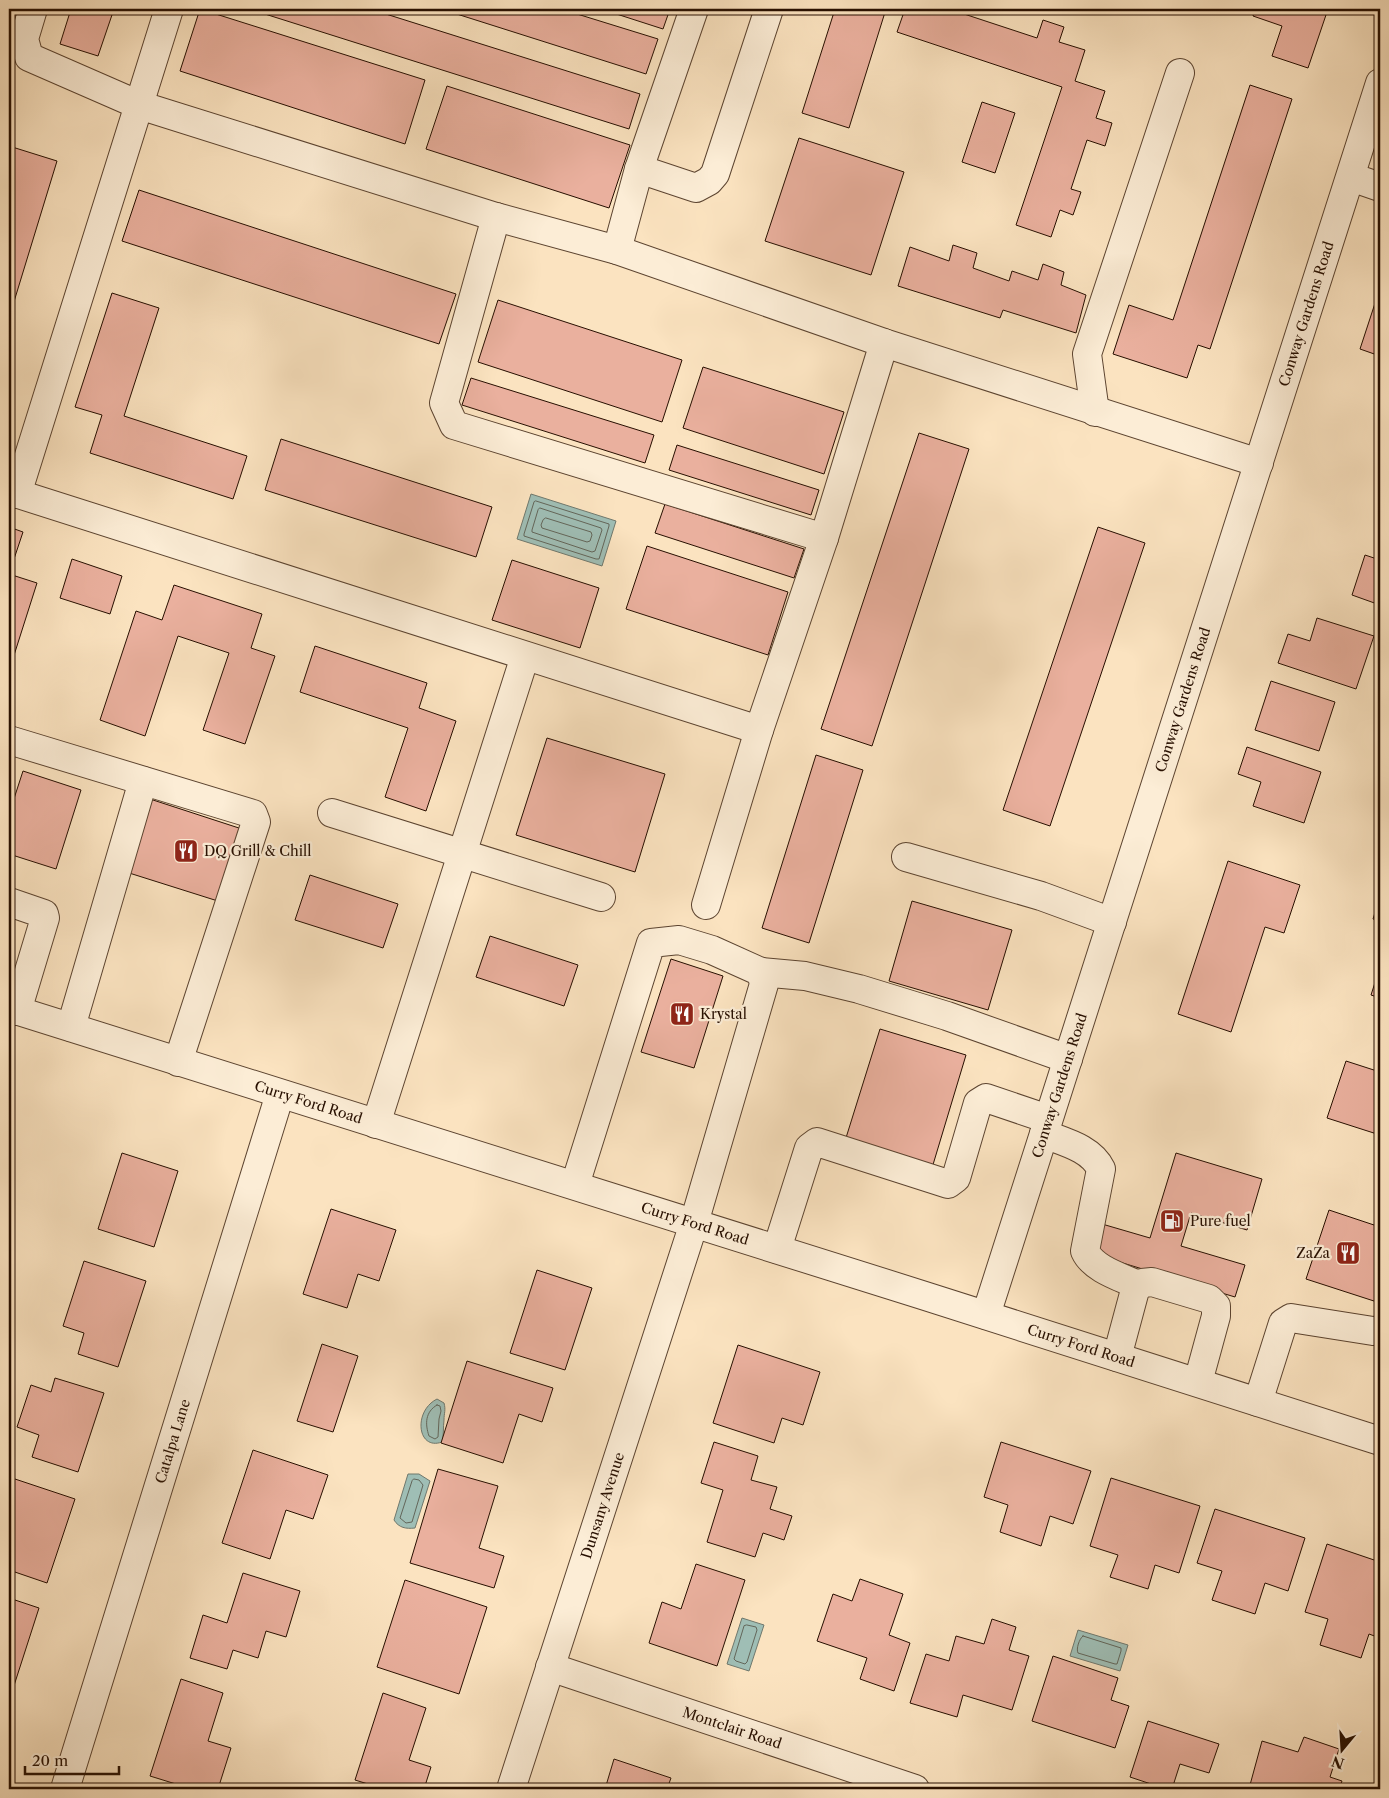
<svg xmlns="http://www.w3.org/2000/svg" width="1389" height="1798" font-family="'Libre Caslon Text',serif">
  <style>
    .water { fill: #9fbeb5; stroke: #6f786d }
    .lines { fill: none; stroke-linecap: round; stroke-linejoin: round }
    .shore { stroke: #63665a; stroke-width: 1 }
    .building { fill: #eab09e; stroke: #270f00 }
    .minor-casing { stroke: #5c4430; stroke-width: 30 }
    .minor { stroke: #fcedd6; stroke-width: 28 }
    .labels { text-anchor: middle; stroke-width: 4.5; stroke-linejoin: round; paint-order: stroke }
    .street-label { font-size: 14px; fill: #270f00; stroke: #fcedd6 }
    .poi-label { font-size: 14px; fill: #270f00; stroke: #fcedd6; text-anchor: start }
  </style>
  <rect width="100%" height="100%" fill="#fbe3c0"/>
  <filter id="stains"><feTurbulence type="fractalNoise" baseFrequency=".004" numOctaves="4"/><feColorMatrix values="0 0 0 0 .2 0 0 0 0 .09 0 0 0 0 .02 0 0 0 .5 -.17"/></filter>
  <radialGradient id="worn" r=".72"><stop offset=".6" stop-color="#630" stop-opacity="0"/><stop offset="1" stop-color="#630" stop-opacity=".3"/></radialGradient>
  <g class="water">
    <polygon points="531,494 616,521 602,566 517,539"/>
    <path d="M437,1399l7,4c2,7 0,10 0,17 -1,8 0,14 -2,22 -25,9 -29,-31 -5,-43z"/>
    <path d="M408,1474h11l11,7 -15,47c-9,1 -16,0 -21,-8z"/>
    <polygon points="742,1618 764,1625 749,1671 727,1664"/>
    <polygon points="1078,1630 1128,1645 1120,1671 1070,1656"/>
  </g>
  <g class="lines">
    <g class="shore">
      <polygon points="536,501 609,524 609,526 599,559 596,559 524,536 524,534 534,502"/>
      <polygon points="540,508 601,528 602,530 595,551 592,552 532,532 532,530 538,510"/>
      <polygon points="546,518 591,532 592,535 590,541 587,542 542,528 541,525 543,520"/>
      <path d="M437,1405l3,1 1,5 -2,8 -1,18 -3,2 -6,-3c-4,-12 -4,-24 8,-31z"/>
      <polygon points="414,1479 419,1480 423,1485 412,1522 406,1523 400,1518 412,1481"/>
      <polygon points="747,1625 756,1627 757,1630 747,1662 745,1664 736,1661 734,1659 744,1626"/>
      <path d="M1083,1636l38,12v3l-4,13h-2l-37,-11c-2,-4 1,-14 5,-17z"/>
    </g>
  </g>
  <g class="building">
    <polygon points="71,9 114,9 98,56 60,44"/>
    <polygon points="200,9 425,80 405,144 180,71"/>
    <polygon points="249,9 370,9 640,94 629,129"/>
    <polygon points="441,9 561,9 658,39 646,74"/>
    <polygon points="601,9 670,9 663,29"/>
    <polygon points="835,9 886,9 849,128 802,113"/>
    <polygon points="905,9 949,9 1037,38 1043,20 1064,27 1059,42 1085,50 1075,81 1105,91 1096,118 1112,123 1105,146 1087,140 1071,189 1081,192 1073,215 1060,210 1051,237 1016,225 1062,87 897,32"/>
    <polygon points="1255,9 1328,9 1308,68 1272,56 1282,26 1253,16"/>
    <polygon points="1250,85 1292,99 1210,349 1198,345 1187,378 1113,354 1129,305 1173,320"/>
    <polygon points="447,86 630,145 609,208 426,149"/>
    <polygon points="982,102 1015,113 995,173 962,162"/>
    <polygon points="799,138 904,172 871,275 765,241"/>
    <polygon points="9,146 57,161 9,318"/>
    <polygon points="139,190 456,294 439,344 122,241"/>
    <polygon points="953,245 977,253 973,268 1009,281 1012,271 1038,280 1043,264 1064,272 1061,285 1086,295 1076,333 1003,310 1000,318 898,286 910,247 949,261"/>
    <polygon points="1380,288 1380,356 1360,349"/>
    <polygon points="112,293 159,308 124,416 247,456 233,499 90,453 102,415 75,407"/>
    <polygon points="498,300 682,360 662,422 478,362"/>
    <polygon points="703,367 844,412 824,474 683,428"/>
    <polygon points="471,378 654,435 645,463 462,405"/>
    <polygon points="919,433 969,449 872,746 821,729"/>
    <polygon points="281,439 492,507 476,557 265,490"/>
    <polygon points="677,445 819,490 811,515 669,470"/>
    <polygon points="665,504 804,549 794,578 655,533"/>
    <polygon points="9,527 23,532 9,574 37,583 9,671"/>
    <polygon points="1098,527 1145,543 1050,826 1003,810"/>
    <polygon points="647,546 788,592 768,655 626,609"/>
    <polygon points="1365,555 1380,560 1380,605 1352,595"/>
    <polygon points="72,559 122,576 110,614 60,598"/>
    <polygon points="512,560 599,588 580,648 492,620"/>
    <polygon points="174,585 262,614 251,648 275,656 245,744 203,730 229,653 178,636 145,736 100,720 136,611 162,620"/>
    <polygon points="1317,618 1374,636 1356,689 1278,663 1288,634 1310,641"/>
    <polygon points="315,646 427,683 419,708 456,721 426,811 385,797 408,728 300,692"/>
    <polygon points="1271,681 1335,702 1319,751 1255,730"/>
    <polygon points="547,738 665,774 635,872 516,835"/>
    <polygon points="1247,747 1321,772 1304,823 1253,806 1261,782 1238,774"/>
    <polygon points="816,755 863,770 809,943 762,928"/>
    <polygon points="23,771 81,790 56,869 9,854 9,814"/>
    <polygon points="150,799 245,830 221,902 126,872"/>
    <polygon points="1228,861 1300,885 1284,933 1265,927 1231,1032 1178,1014"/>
    <polygon points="310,875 398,904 383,948 295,920"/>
    <polygon points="1380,896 1380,921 1373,919"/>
    <polygon points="912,901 1012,930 988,1010 889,981"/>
    <polygon points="490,936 578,965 564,1006 476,977"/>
    <polygon points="671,959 723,976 694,1068 641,1052"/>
    <polygon points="1380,967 1380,998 1371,995"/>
    <polygon points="880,1029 966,1055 932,1168 845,1141"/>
    <polygon points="1346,1061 1380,1072 1380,1135 1327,1118"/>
    <polygon points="122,1153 178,1171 154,1247 98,1229"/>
    <polygon points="1176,1153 1262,1179 1247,1230 1191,1213 1181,1246 1245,1265 1235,1297 1093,1254 1102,1224 1150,1238"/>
    <polygon points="331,1209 396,1230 379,1281 358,1274 347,1308 303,1294"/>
    <polygon points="1329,1210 1380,1227 1380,1292 1377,1302 1306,1279"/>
    <polygon points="84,1261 146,1281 118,1367 78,1354 84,1333 63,1326"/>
    <polygon points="537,1270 592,1288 565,1370 510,1353"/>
    <polygon points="322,1344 358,1356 333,1432 297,1421"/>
    <polygon points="738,1345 820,1372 803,1425 782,1418 774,1443 713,1423"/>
    <polygon points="467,1361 553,1388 542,1422 519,1414 503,1463 441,1443"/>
    <polygon points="55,1378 104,1393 78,1472 32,1457 39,1435 17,1427 31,1385 51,1392"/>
    <polygon points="714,1442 758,1456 751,1480 777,1487 770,1509 792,1516 784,1540 763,1533 755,1557 707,1542 723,1490 701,1483"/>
    <polygon points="1001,1442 1091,1471 1073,1524 1050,1516 1041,1546 1000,1532 1008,1505 984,1497"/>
    <polygon points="253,1450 328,1475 313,1519 286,1510 270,1559 222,1543"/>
    <polygon points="438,1469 498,1486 479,1548 504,1556 494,1588 410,1563"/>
    <polygon points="9,1477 75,1499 47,1583 9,1570 9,1538 13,1525 9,1524"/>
    <polygon points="1111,1478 1200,1506 1179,1573 1155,1565 1148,1589 1110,1577 1118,1555 1090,1546"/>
    <polygon points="1215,1509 1305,1538 1288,1591 1265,1583 1255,1614 1212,1600 1222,1571 1197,1563"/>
    <polygon points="1327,1544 1380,1562 1380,1638 1369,1634 1361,1658 1320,1645 1328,1619 1305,1612"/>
    <polygon points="696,1564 745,1580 717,1666 649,1643 662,1602 681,1609"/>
    <polygon points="243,1573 300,1591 286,1637 266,1631 258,1658 233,1650 227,1669 190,1658 203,1615 227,1623"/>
    <polygon points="860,1579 903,1594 889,1635 910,1643 894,1691 860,1679 867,1658 817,1641 833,1594 852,1601"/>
    <polygon points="405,1580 487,1607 459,1694 377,1667"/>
    <polygon points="9,1598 39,1608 10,1698 9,1698"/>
    <polygon points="992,1619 1016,1627 1009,1650 1029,1656 1012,1710 963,1695 957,1717 910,1703 926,1654 949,1661 956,1636 984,1644"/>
    <polygon points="1053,1656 1118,1678 1111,1700 1129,1706 1115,1748 1032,1721"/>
    <polygon points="181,1679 223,1693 208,1741 231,1748 218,1789 192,1789 150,1776"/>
    <polygon points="383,1693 426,1708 409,1760 431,1767 424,1789 384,1789 355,1780"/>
    <polygon points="1148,1721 1219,1744 1209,1773 1180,1764 1172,1789 1166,1789 1130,1777"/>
    <polygon points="1304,1737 1339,1749 1330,1777 1342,1781 1339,1789 1263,1789 1250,1785 1262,1741 1298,1752"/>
    <polygon points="614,1759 671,1778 667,1789 605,1789"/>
  </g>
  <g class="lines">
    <defs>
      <g id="minor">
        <polyline points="33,9 24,39 29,57 139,105 496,217 617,250 884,343 1259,463"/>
        <polyline points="639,169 696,188 709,181 715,174 769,9"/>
        <polyline points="1351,177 1380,187"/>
        <polyline points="496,217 444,403 454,425 824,538"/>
        <polyline points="617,250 639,169 694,9"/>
        <polyline points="1095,412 1087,354 1180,73"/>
        <polyline points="9,491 759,730"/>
        <polyline points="17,494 169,9"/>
        <polyline points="9,740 253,814 256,822 178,1062"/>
        <polyline points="332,813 601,897"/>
        <polyline points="906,857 1041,896 1112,922"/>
        <polyline points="9,902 44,914 45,918 17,1011"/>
        <polyline points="706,905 759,730 824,538 884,343"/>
        <polyline points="761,972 805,976 859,989 947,1016 1068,1059"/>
        <path id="s1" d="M9,1008l913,287 458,146"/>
        <polyline points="71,1027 143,781"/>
        <polyline points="376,1124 525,656"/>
        <path d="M1044,1134c20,8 47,14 57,35l-16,82c8,18 36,26 53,34"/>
        <polyline points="777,1249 809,1148 817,1142 948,1184 956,1178 978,1103 986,1098 1048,1119"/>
        <path id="s2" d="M986,1315l394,-1232"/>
        <polyline points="1117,1357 1135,1290 1142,1283 1152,1282 1209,1299 1216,1306 1216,1316 1198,1382"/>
        <polyline points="1258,1402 1283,1323 1291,1318 1297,1319 1373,1331 1380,1330"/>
        <path id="s3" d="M550,1667l365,122"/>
        <path id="s4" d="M65,1789l215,-695"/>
        <path id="s5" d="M511,1789l183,-566 70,-239 -3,-12 -49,-22 -33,-10 -28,3 -76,242"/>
      </g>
    </defs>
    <use href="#minor" class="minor-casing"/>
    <use href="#minor" class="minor"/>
  </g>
  <defs>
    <symbol id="restaurant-square" viewBox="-11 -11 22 22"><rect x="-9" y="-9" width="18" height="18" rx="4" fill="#8f2418" stroke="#fcedd6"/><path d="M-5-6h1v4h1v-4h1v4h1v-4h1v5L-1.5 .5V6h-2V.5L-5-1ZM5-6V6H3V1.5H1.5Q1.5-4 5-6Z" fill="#fff"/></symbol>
    <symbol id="fuel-square" viewBox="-11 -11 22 22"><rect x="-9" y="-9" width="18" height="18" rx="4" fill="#8f2418" stroke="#fcedd6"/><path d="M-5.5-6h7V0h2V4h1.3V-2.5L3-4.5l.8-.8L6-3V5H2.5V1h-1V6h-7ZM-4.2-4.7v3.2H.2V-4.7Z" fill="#fff"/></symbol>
  </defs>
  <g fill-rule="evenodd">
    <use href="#restaurant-square" x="172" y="837" width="28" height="28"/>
    <use href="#restaurant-square" x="668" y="1000" width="28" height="28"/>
    <use href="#fuel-square" x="1158" y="1207" width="28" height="28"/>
    <use href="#restaurant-square" x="1334" y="1239" width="28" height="28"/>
  </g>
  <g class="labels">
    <g class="street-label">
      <text dy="5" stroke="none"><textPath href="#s2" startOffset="1051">Conway Gardens Road</textPath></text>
      <text dy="5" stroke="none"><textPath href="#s2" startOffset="646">Conway Gardens Road</textPath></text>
      <text dy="5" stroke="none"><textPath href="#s2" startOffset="241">Conway Gardens Road</textPath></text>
      <text dy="5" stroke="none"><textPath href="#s1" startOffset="314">Curry Ford Road</textPath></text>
      <text dy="5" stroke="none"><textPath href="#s1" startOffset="719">Curry Ford Road</textPath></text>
      <text dy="5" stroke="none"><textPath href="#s1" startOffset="1124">Curry Ford Road</textPath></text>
      <text dy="5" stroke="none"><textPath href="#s4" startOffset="364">Catalpa Lane</textPath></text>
      <text dy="5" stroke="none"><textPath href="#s5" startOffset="298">Dunsany Avenue</textPath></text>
      <text dy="5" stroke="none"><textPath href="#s3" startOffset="192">Montclair Road</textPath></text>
    </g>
    <g class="poi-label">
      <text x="204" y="856">DQ Grill &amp; Chill</text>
      <text x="700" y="1019">Krystal</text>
      <text x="1190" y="1226">Pure fuel</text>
      <text x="1330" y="1258" text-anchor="end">ZaZa</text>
    </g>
  </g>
  <rect width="1389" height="1798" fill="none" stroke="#fbe3c0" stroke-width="30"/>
  <rect x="10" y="10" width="1369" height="1778" fill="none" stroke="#270f00" stroke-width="2.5"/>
  <rect x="15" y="15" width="1359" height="1768" fill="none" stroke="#270f00"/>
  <g transform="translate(1342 1750) rotate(198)" stroke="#fcedd6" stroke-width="4" paint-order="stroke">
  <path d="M0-4L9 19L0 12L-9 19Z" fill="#270f00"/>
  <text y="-8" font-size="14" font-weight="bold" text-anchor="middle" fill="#270f00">N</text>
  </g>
  <path d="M25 1766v8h94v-8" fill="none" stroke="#270f00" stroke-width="2.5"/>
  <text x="32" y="1766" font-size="15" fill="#270f00" stroke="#fcedd6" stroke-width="4" paint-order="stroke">20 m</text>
  <rect width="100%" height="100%" filter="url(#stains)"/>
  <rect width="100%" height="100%" fill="url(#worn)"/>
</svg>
